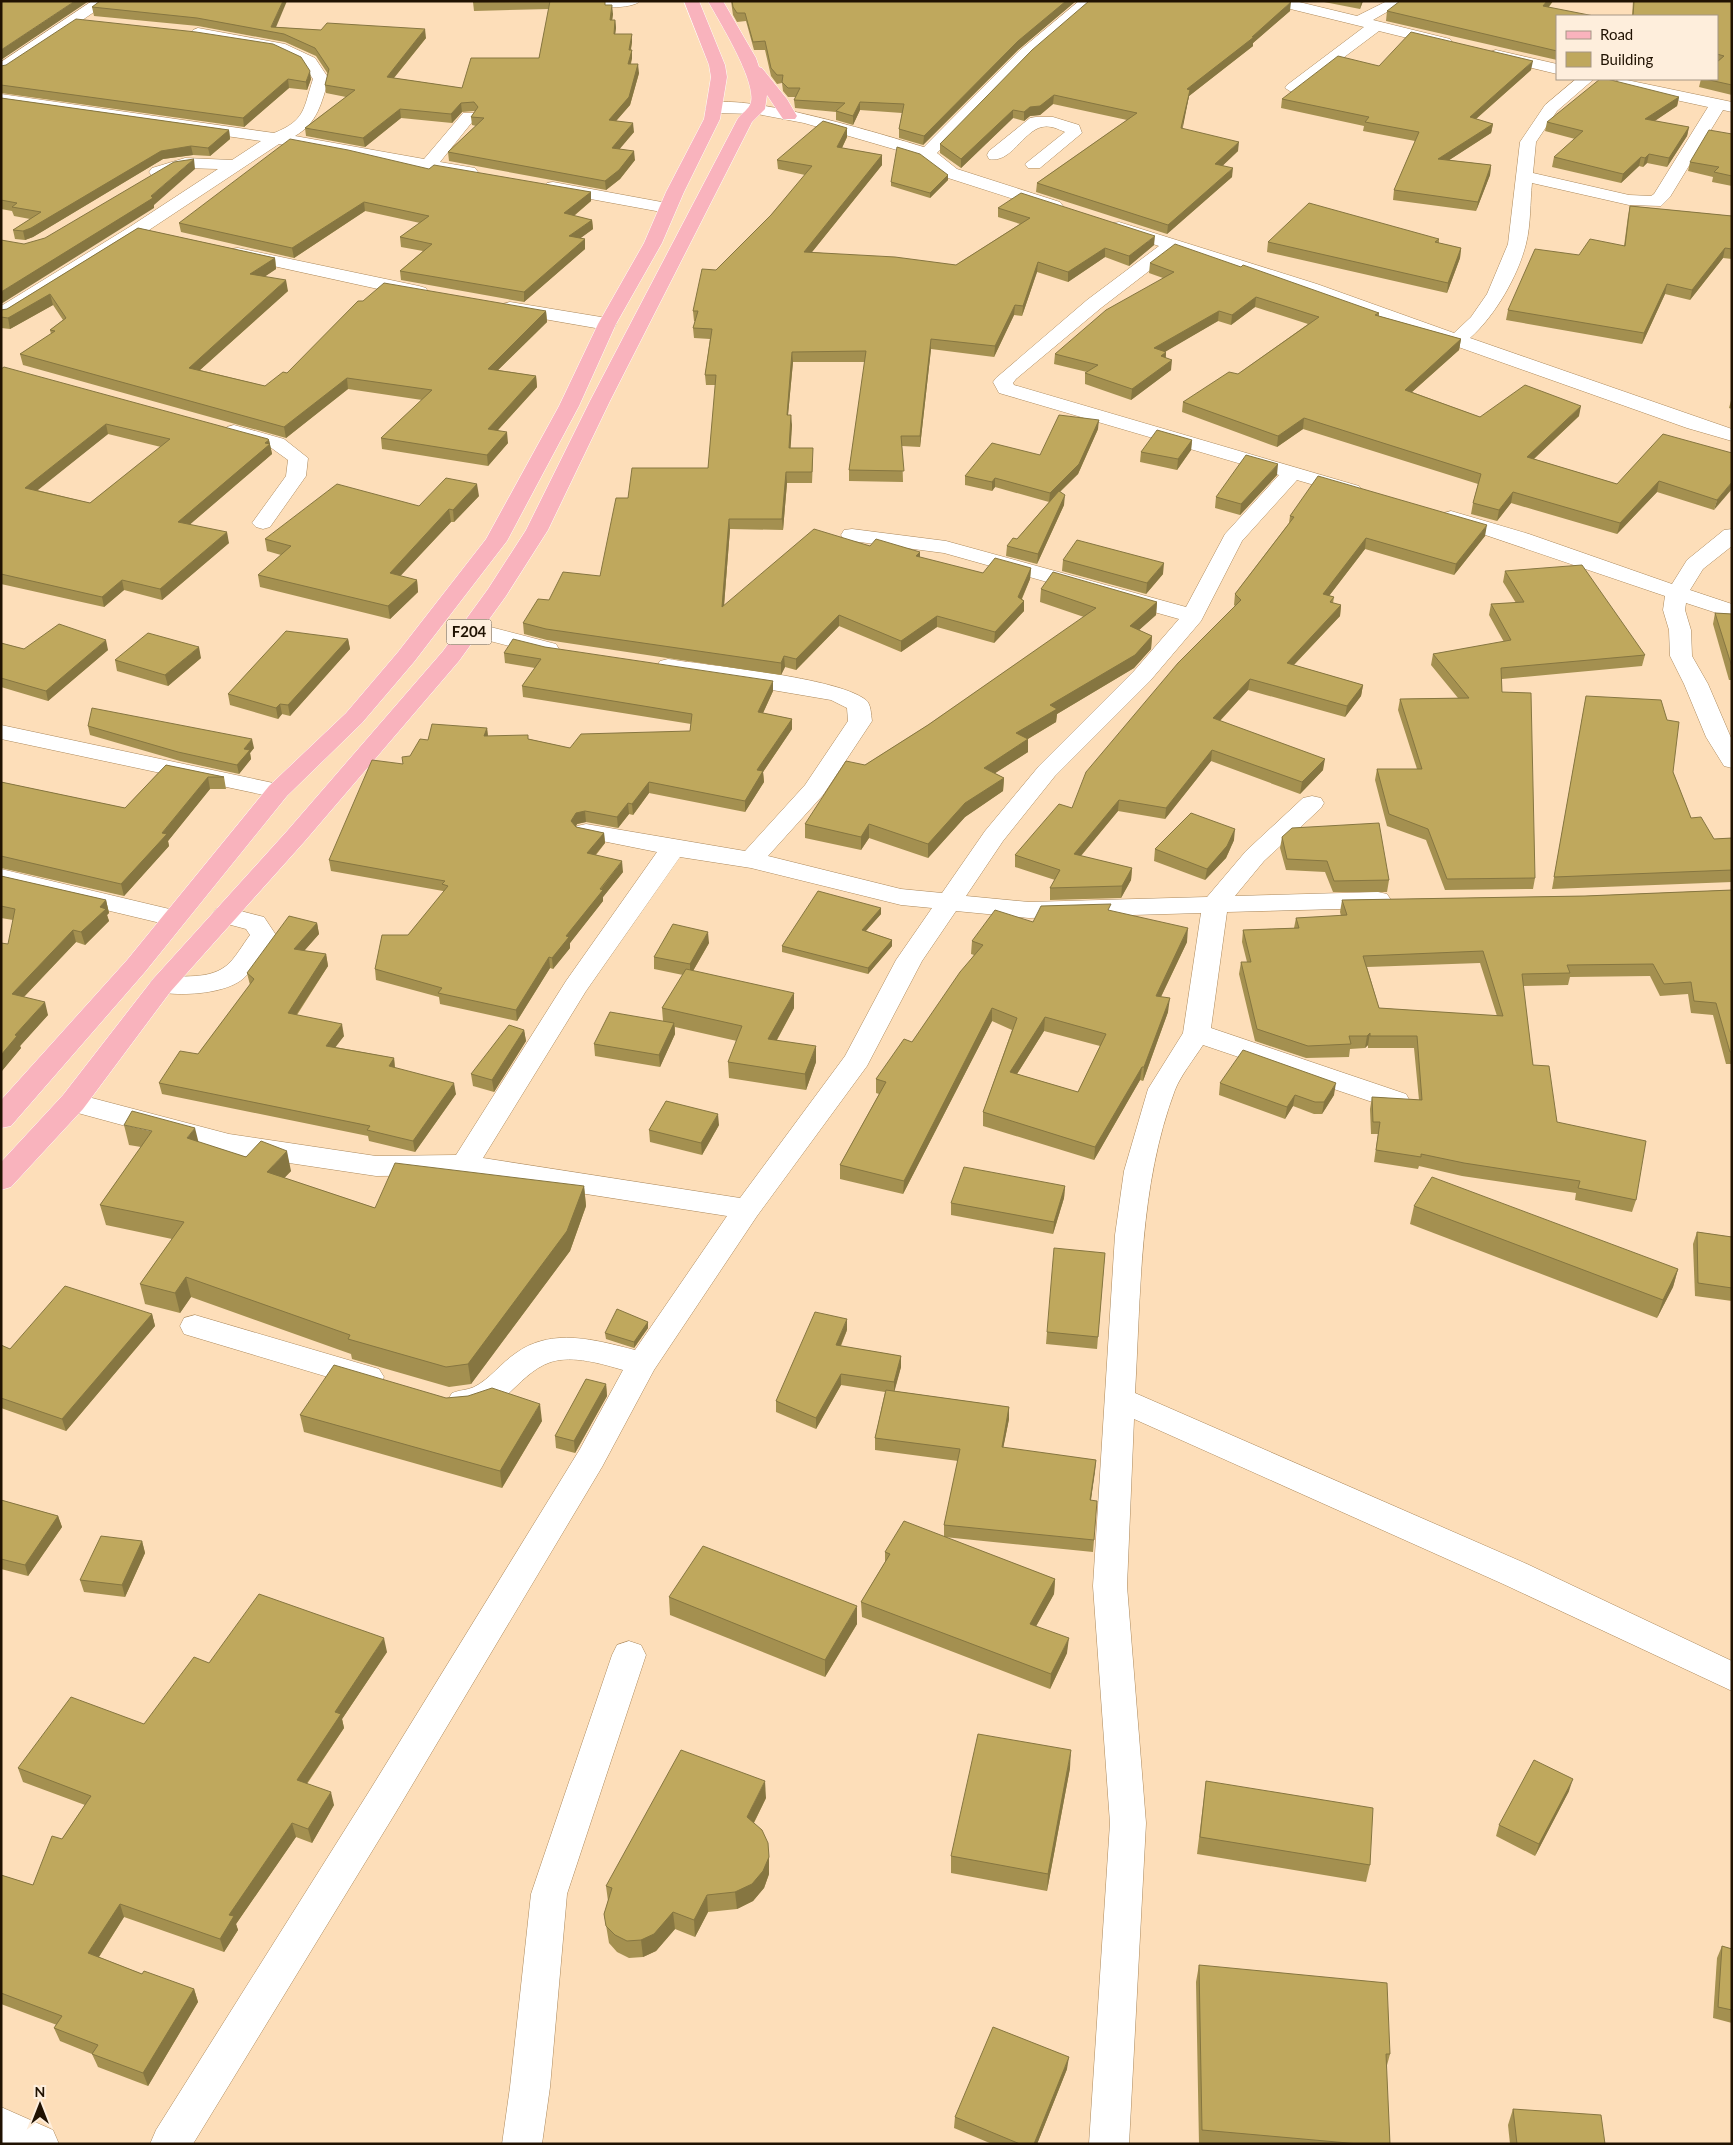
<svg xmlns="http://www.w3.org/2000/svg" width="1733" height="2145" font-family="Lato,sans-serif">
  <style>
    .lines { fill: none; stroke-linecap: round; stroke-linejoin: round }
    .minor-casing { stroke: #ac895c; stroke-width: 1 }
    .major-casing { stroke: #fff; stroke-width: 1 }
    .minor { fill: #fff; fill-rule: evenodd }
    .major { fill: #f9b3bd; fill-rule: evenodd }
    .wall { fill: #a49050; fill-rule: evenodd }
    .shaded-wall { fill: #867641 }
    .building { fill: #bfa85d; stroke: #867641; fill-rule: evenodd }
    .labels { text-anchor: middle; stroke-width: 4; stroke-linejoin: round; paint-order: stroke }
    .shield { fill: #feeedc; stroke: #635443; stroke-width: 1 }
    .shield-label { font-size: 15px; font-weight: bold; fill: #201202 }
  </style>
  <rect width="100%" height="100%" fill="#fddeb9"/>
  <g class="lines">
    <defs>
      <g id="minor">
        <polygon points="92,1 110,1 7,72 1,74 1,62"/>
        <path d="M583,1h57c-6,8 -51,9 -57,0z"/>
        <path d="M1079,1h17l-66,56 -93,96 20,16 103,33 3,4 -3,4h-12l-103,-33 -24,-20 -117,-34 -47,-9 -44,-1 -8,-5c16,-24 189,30 219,39l95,-96z"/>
        <polygon points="1268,1 1295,1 1357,16 1387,1 1406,1 1373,20 1450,39 1452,42 1444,47 1379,31 1299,91 1293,93 1285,88 1287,85 1364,27 1270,4"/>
        <path d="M198,28l87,16 30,14 14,21c-8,24 -11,44 -34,57l129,23 39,-46h12l2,3 -37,46 35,6 3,4 -3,4 -6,1 -190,-33 -136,90 -135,84 -7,2v-14l130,-80 87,-57 -33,-1 -27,9 -6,-1 -3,-4 3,-4 33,-10 47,2 29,-19 -260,-37v-10l273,39c32,-13 29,-24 39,-54l-10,-15 -28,-13 -82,-15 -3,-3 3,-3z"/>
        <polygon points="1496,50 1557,64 1557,74 1490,58 1488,55 1490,52"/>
        <path d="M1576,79h18l-37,32 -21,31 -3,31 96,22 22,1 3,-2 54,-87 -92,-20 -2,-3 2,-3 6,-2 110,23v10l-9,-2 -53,87 -9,9 -32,-1 -97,-22c-2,19 -1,41 -6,61 -8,32 -31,72 -56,94l262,91v12l-45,-13 -384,-136 -128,-41 -74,57 -85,71 -3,4 1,2 345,101 3,4 -3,4 -7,2 -55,-16 -55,61 -41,80 -51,60 -95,95 -52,65 -37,55 63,6 178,-5 39,-46 57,-53 9,-2 9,2 3,5 -3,5 -57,53 -29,35 143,-4 9,2 4,6 -4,6 -9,2 -151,4 -16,116 195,66 4,7 -4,7 -10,2 -193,-65c-9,14 -22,30 -28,45 -36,96 -34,202 -40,303l392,171 205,97v30l-229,-107 -369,-165 -7,167 19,237 -17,321h-40l21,-321 -17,-237 22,-351 9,-64 24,-82 35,-56 18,-120 -172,5 -73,-7 -34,50 -55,105 -110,150 -103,154 -52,97 -206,345 -203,332h-43l6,-14 214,-340 210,-341 43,-79c-21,-6 -50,-15 -72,-8 -37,12 -51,63 -99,47l-5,-8 5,-8c7,-3 16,-3 22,-6 16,-8 27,-24 42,-34 36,-26 80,-13 119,-3l92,-134 -263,-41 -88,1 -147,-22 -166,-45 -4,-7 4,-7 10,-2 156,41 147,22 80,-1 110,-174 91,-129 -80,-16 -3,-5 3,-5 9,-2 159,27 60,-66 43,-64 -1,-13 -16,-8 -171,-29 -3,-5 3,-5 8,-2c42,7 169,18 198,41 5,4 5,14 6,21l-49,74 -55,61 133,33 41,4 43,-62 54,-65 95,-95 45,-52 -235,-66 -100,-13 -3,-5 3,-5 8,-1 94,12 240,66 39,-73 54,-59 -280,-82 -6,-11 3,-4 91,-78 72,-54 -46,-15 -3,-4 3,-4 6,-1 198,62 137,49 17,-16 16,-23 21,-50 12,-102 25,-37zM680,857l71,11 150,37 31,3 -36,52 -51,96 -105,142 -257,-40 103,-167z"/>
        <path d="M1036,117h17l26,8 3,8 -42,35h-12l-3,-4 40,-32c-7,-3 -15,-7 -23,-5 -19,4 -31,37 -53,32l-2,-4 2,-4 41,-33z"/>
        <polygon points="553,182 667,203 673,204 676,208 673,212 667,213 547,191 544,187 547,183"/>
        <polygon points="238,248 419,286 426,288 428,292 426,296 419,298 232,257 229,253 232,249"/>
        <polygon points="510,302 607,318 614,320 616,324 614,328 607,330 503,312 501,308 503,304"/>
        <polygon points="234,425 284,439 308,458 306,476 270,527 263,529 256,527 252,523 286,476 288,460 270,447 227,435 224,431 227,427"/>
        <polygon points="1451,511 1529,534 1672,584 1687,560 1724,530 1732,529 1732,546 1703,569 1690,590 1732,604 1732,618 1686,603 1685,610 1691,630 1692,656 1708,684 1732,740 1732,768 1724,766 1706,737 1684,684 1670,656 1669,630 1663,610 1665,596 1444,521 1440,517 1444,513"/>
        <polygon points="471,622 556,644 559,649 556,654 548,656 463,634 460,629 463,624"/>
        <polygon points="1,725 278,784 287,786 290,791 287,796 278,798 1,739"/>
        <polygon points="1,869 182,912 186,918 182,924 173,926 1,885"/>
        <path d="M225,907l39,10 12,18c-9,14 -18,30 -30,41 -17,19 -70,21 -93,15l-4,-6 4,-6c24,-6 52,3 73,-13 9,-7 17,-22 24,-31l-4,-6 -30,-8 -4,-6 4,-6z"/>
        <polygon points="195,1315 379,1369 384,1377 379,1385 368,1389 184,1334 180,1326 184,1318"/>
        <polygon points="629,1641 641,1645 646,1655 567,1894 550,2087 542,2144 502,2144 510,2087 531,1894 612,1655 617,1645"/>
        <polygon points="1,2107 53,2130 59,2144 1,2144"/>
      </g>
      <g id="major">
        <polygon points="684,1 699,1 725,65 727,77 720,119 684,192 662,243 616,324 579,406 507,541 414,662 362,723 287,796 145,972 11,1126 1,1128 1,1100 127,960 269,786 346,713 398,652 486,539 559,406 598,324 644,243 666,192 704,119 711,77 709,65"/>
        <path d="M708,1h15l33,57 3,9 3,1 25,31 10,17 -2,3h-12l-16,-24 -2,14 -13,13 -142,279 -62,129 -42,66 -47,65 -154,180 -134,150 -88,118 -72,78 -10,3v-28l62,-67 90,-116 134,-148 156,-180 45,-62 38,-59 64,-129 147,-281c4,-7 12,-10 14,-18 5,-22 -32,-81 -43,-101z"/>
      </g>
    </defs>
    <use href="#minor" class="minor-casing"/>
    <use href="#major" class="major-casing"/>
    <use href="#minor" class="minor"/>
    <use href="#major" class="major"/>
  </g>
  <g class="wall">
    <polygon points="100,1 276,27 426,38 394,78 462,88 539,58 549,9 474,11 473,2 474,1 605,1 605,5 613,14 612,20 615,20 616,28 615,34 632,42 631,50 632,58 631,64 639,73 630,105 616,121 634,132 619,149 635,160 620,179 606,190 449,161 448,152 476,126 472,125 471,117 475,111 462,112 452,123 401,118 365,147 306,136 305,128 346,97 326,93 325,85 328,74 316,56 285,42 198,26 94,16 92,7"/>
    <polygon points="731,1 1076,1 1018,50 923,145 899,138 899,129 902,113 860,110 853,125 836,120 836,112 795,108 794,100 796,97 788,97 783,91 782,83 777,84 771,76 765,50 754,50 746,21 737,22 733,15"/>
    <polygon points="1089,1 1290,11 1253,43 1253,46 1189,96 1182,129 1238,151 1223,165 1232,177 1167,234 1036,192 1037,183 1127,120 1053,104 1040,115 1030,116 1024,121 1013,118 961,168 940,153 940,144"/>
    <polygon points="1319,1 1363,1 1360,9"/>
    <polygon points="1553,1 1549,7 1557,16 1557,60 1386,21 1387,11"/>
    <polygon points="1633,1 1732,1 1732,95 1699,87 1701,79 1717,79 1717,16 1632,16"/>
    <polygon points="1,66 311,79 307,90 289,88 244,127 1,93"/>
    <polygon points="1379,66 1531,70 1476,119 1493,124 1491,133 1449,160 1491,165 1490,175 1476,211 1393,200 1394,190 1415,141 1363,131 1364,126 1281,108 1282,99"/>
    <polygon points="1679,97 1677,106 1654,121 1689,127 1687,136 1667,167 1647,163 1643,167 1639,166 1621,183 1552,167 1554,157 1575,139 1545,131 1547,122"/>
    <polygon points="1,98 229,130 230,139 210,156 193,155 163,159 33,237 25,240 15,239 13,230 30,219 14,216 12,211 1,209"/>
    <polygon points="847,128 847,137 842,148 882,155 882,165 812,252 956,265 1020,224 998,217 998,208 1154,245 1129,266 1105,257 1068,282 1037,272 1022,316 1014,315 994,357 931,349 920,447 902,446 903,482 849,481 849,470 865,362 793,362 788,415 792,425 790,448 813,459 812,483 787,483 783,530 730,529 724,606 870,546 983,573 1031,568 1030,579 1022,599 1024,601 1024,611 994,643 937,627 901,652 839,626 796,670 785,667 781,675 547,640 524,634 523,623 549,600 600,576 628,498 708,468 716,385 706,385 705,375 710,339 694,338 693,328 695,321 694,321 693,311 716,270 771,215 805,175 778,169 777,160"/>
    <polygon points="1732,134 1732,186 1712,182 1713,177 1688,171 1690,162"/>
    <polygon points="429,169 591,192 591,201 574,216 592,220 593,229 580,238 585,239 585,249 524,302 401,280 400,271 423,251 401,247 400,237 420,223 365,211 294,258 181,232 179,223"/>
    <polygon points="948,180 930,198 891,186 891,182"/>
    <polygon points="1630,206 1732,216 1732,259 1723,258 1690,300 1665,294 1642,344 1506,320 1508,310 1579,255 1624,246 1628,216"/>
    <polygon points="138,228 275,258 276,269 264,277 288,291 200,370 265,386 287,373 363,301 546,311 547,322 498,370 536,376 537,387 497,431 508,443 488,466 382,449 381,438 422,400 348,389 286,438 23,365 20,354 51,334 50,330 63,320 53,305 10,329 1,328 1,310 7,309"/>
    <polygon points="1439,239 1439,243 1461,248 1460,258 1447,293 1267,252 1268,242"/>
    <polygon points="1150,263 1379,313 1379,316 1461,339 1459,350 1412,392 1480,417 1579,416 1534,459 1617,484 1732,453 1714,510 1657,492 1617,534 1511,503 1497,521 1471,514 1473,503 1478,484 1303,429 1277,447 1182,412 1183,402 1238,374 1308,324 1255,307 1231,325 1218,321 1164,352 1166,352 1166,358 1171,370 1131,400 1085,384 1085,373 1087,372 1054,364 1055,354 1163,278 1149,273"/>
    <path d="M1,369l268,71 3,14 -83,71 40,18 -67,57 -38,-10 -20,17 -103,-23zM108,434l53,13 -71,56 -53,-13z"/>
    <polygon points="1732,397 1732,409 1729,408"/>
    <polygon points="1098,429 1078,474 1060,492 1064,505 1037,564 1006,556 1007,546 1017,539 1049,502 995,487 992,491 965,485 965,476 1040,455"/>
    <polygon points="1192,440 1191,450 1177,470 1140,462 1141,452"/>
    <polygon points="1277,475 1240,515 1215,508 1216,497"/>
    <polygon points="479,496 454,522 451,522 400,576 417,580 418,592 390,619 260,587 258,575 281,555 267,551 265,539 419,506"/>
    <polygon points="1290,516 1485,536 1454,575 1365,549 1329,596 1334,597 1333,603 1341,605 1340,616 1294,665 1363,685 1361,696 1345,717 1248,690 1220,721 1323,770 1300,794 1211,761 1165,819 1118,811 1081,856 1132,868 1131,880 1121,898 1050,900 1050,888 1055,880 1015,867 1015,855 1072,808 1235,606 1234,605 1235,594 1289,523"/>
    <polygon points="1063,560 1163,574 1146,594 1062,571"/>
    <polygon points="1505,571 1645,655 1642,666 1502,679 1502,692 1535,878 1533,889 1445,890 1426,840 1387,826 1375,780 1377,769 1417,769 1398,710 1400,699 1458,698 1431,665 1433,654 1504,642 1489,615 1491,604 1516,603 1503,582"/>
    <polygon points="1041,589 1157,602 1156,615 1139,630 1152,636 1151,649 1134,668 1057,714 1056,722 1028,739 1028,752 995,773 1004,778 1003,791 965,817 928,858 869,838 861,850 805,838 805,824 865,765 928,725 1084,617 1040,602"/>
    <polygon points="1715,613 1732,614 1732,680 1729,680 1713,624"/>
    <polygon points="348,639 350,649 290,716 282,714 278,719 230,705 228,694"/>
    <polygon points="1,643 24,649 108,650 48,701 1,687"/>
    <polygon points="545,647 773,691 763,713 792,719 792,729 763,772 764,782 745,812 649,793 633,815 629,814 618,828 586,822 577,824 576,827 604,833 605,843 596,855 623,872 603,897 603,901 570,943 570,948 553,969 550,968 517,1021 440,1004 439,997 376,980 375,969 408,935 443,893 443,891 331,871 329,860 403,764 410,756 487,728 488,736 529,739 570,748 690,731 691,724 523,697 522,686 535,668 505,663 504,653"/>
    <polygon points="201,658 168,686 117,671 115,660"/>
    <polygon points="1586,696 1673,772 1691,818 1714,839 1732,838 1732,882 1552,889"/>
    <polygon points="88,726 254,748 250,753 251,759 239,774 180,761 90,735"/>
    <polygon points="166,765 224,777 226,789 210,789 168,841 169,846 124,896 1,868 1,782 125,808"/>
    <polygon points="1282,837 1389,880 1387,892 1333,892 1325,872 1286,870 1280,848"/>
    <polygon points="1234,840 1226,858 1205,880 1154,861 1155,849"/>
    <polygon points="1,876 106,900 109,913 107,915 109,921 85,945 76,942 24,997 48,1015 20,1046 21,1048 1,1072 13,920 1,918"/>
    <path d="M1732,890v174h-6l-13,-49 -22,-2 -3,-19 -28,2 -10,-20 -80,1 -2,8 -45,1 10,79 24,57 79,78 -4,12 -57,-12 1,-7 -114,-17 -43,-10 -1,3 -44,-7 4,-28h-7l-1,-25 2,-12 47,3 -5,-52h-46v-3l-3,3 -15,1 -1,8 -43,1 -51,-17 -16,-67 2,-12h6l-5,-20 1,-12 51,-2 2,-10 45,-2 -1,-4 2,-12 243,-4zM1480,963l17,53 -118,-8 -12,-41z"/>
    <polygon points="881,908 881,914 866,931 892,940 892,946 868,974 782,952 782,946"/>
    <path d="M1111,911l76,31 -26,55 7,15 -25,69 -3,-1 -46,80 -111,-34v-14l29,-82 -20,-9 -89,173 -63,-15v-14l39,-71 -3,-1v-14l36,-37 62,-87 -3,-1 1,-13 61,-19zM1044,1031l56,15 -22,46 -61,-18z"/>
    <polygon points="317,923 319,934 304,951 326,954 328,966 297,1015 344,1036 335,1047 394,1058 395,1068 456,1094 415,1152 369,1141 368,1136 162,1094 159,1083 198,1054 250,985 247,973"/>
    <polygon points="709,943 693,971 794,1008 777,1040 816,1062 806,1090 729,1078 728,1062 737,1041 675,1027 675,1034 660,1067 595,1056 594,1044 663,1021 662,1008 683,975 654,969 654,957"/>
    <polygon points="524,1030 526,1041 494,1092 473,1086 471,1074"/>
    <polygon points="1220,1083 1334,1095 1322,1114 1314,1114 1293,1106 1285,1119 1219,1095"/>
    <polygon points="124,1125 198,1142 246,1157 291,1171 284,1178 375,1208 584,1186 586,1206 570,1251 471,1384 449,1387 352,1359 351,1354 191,1297 180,1313 145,1304 140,1284 172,1239 106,1225 100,1205 141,1147 129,1145"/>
    <polygon points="719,1125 702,1155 650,1142 649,1130"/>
    <polygon points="1065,1186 1064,1198 1053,1234 951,1215 951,1203"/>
    <polygon points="1414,1206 1678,1269 1673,1287 1657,1318 1410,1224"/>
    <polygon points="1697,1232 1732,1237 1732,1301 1695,1296 1693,1244"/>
    <polygon points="1105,1253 1097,1349 1046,1344 1047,1332"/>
    <polygon points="152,1314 155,1326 66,1431 1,1408 1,1345 10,1349"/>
    <polygon points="648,1322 648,1328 634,1348 606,1339 605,1333"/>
    <polygon points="847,1330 841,1346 901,1356 901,1367 894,1391 1009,1407 1009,1419 1003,1448 1096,1460 1091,1500 1094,1540 1093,1552 944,1537 1055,1579 1054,1594 1036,1626 1067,1653 1050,1689 862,1617 861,1602 885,1562 885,1552 944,1537 944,1525 958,1461 875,1450 875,1438 885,1392 841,1385 816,1429 776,1412 776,1401"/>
    <polygon points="606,1384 607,1396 575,1453 556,1448 555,1436"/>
    <polygon points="468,1396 542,1421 502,1488 304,1432 300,1415"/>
    <polygon points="1,1500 58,1516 62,1527 28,1576 1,1569"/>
    <polygon points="142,1541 145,1553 125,1597 84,1592 80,1580"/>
    <polygon points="669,1597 857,1624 825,1677 670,1615"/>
    <polygon points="387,1652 342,1719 344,1728 307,1784 334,1805 312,1843 296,1837 236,1924 238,1930 224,1952 124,1917 99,1957 142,1974 194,1989 198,2002 148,2086 98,2067 92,2054 60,2041 54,2028 57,2025 1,2004 1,1875 33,1885 62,1839 85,1805 23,1782 18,1768 144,1724 209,1663"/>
    <polygon points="1070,1768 1047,1891 951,1873 951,1856"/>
    <polygon points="1206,1781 1370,1865 1366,1882 1197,1854"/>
    <polygon points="1569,1791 1535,1856 1496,1836 1499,1825"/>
    <polygon points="766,1798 754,1823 769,1874 764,1888 753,1901 737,1909 708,1912 695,1937 675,1929 656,1951 643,1957 629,1958 617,1952 609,1943 607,1931 604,1914 608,1901 606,1886"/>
    <polygon points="1722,1946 1732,1949 1732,2023 1713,2018 1717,1958"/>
    <polygon points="1199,1965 1390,2054 1386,2069 1390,2144 1199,2144 1196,1982"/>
    <polygon points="1067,2069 1037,2144 992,2144 954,2128 955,2117"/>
    <polygon points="1513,2109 1605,2144 1510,2144 1508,2125"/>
  </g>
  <g class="shaded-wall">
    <polygon points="75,1 89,1 1,60 1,50"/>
    <polygon points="283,1 287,1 274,32 271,27"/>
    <polygon points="1066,1 1076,1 1018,50 923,145 924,136 1018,41"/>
    <polygon points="1361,1 1363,1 1360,9"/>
    <polygon points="1547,1 1553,1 1542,15 1543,6"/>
    <polygon points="1291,2 1290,11 1253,43 1253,46 1189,96 1181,137 1187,89 1252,37"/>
    <polygon points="612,5 613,14 611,28 610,20"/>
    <polygon points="615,20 616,28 614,42 614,34"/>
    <polygon points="425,29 426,38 388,85 387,77"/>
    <polygon points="632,34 632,42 629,58 629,50"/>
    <polygon points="632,50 632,58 628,73 628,64"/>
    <polygon points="1533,61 1531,70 1468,126 1470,117"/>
    <polygon points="638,64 639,73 630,105 609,129 609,120"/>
    <polygon points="310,71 311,79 307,90 306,82"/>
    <polygon points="288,79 289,88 244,127 243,118"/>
    <polygon points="1054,95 1053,104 1040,115 1030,116 1024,121 1024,112 1030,107"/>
    <polygon points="1679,97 1677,106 1643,129 1645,119"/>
    <polygon points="860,102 860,110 853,125 853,116"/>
    <polygon points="461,103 462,112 452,123 451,114"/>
    <polygon points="400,109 401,118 365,147 363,138"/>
    <polygon points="1013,110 1013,118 961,168 961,159"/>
    <polygon points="633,123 634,132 613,157 612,148"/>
    <polygon points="1493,124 1491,133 1437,168 1438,159"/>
    <polygon points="1689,127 1687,136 1667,167 1669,158"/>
    <polygon points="847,128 847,137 838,156 837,147"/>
    <polygon points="229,130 230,139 210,156 208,148"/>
    <polygon points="1239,142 1238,151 1215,173 1215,164"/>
    <polygon points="191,146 193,155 163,159 33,237 25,240 23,231 161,151"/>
    <polygon points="634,151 635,160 620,179 606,190 605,181"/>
    <polygon points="1649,154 1647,163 1643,167 1645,158"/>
    <polygon points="882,155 882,165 804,262 804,252"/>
    <polygon points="1641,157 1639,166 1621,183 1623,174"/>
    <polygon points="194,159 195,169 154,205 154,208 1,304 1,292 151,196"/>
    <polygon points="1491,165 1490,175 1476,211 1478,202"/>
    <polygon points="1233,168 1232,177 1167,234 1168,225"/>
    <polygon points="948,175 948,180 930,198 930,193"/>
    <polygon points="591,192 591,201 565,223 564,213"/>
    <polygon points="364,202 365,211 294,258 292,248"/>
    <polygon points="592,220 593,229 570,246 569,236"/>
    <polygon points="1155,236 1154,245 1129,266 1129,256"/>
    <polygon points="585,239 585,249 524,302 524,292"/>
    <polygon points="1105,248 1105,257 1068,282 1068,272"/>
    <polygon points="1461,248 1460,258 1447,293 1448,283"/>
    <polygon points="1725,248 1723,258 1690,300 1692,290"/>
    <polygon points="275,258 276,269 252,285 250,274"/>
    <polygon points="1038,262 1037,272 1022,316 1023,306"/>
    <polygon points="286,280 288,291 191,378 189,368"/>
    <polygon points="1667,284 1665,294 1642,344 1644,333"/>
    <polygon points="50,294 53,305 10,329 8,318"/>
    <polygon points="1256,297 1255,307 1231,325 1232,315"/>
    <polygon points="1015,305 1014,315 994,357 995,346"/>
    <polygon points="546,311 547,322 489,379 488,369"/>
    <polygon points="1219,311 1218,321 1153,359 1154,348"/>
    <polygon points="931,339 931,349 920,447 920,436"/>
    <polygon points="1461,339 1459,350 1403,400 1405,390"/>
    <polygon points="792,352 793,362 787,425 787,415"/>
    <polygon points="1166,352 1165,363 1161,356"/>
    <polygon points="1172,360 1171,370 1131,400 1132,389"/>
    <polygon points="536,376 537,387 489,440 488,429"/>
    <polygon points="347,378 348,389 286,438 284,427"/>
    <polygon points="1581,406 1579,416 1525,467 1527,457"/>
    <polygon points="791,415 792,425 790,459 789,448"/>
    <polygon points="1304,418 1303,429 1277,447 1278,436"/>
    <polygon points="1099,420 1098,429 1078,474 1049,502 1050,493"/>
    <polygon points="106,424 108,434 28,498 25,488"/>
    <polygon points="507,432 508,443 488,466 487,455"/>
    <polygon points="269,440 272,454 180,533 178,522"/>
    <polygon points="1192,440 1191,450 1177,470 1178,459"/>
    <polygon points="1278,464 1277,475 1240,515 1241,504"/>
    <polygon points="786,472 787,483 783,530 782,519"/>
    <polygon points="995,478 995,487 992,491 992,482"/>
    <polygon points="1659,481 1657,492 1617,534 1620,523"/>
    <polygon points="1732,482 1732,489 1714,510 1717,500"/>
    <polygon points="477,484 479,496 454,522 453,510"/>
    <polygon points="1513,492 1511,503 1497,521 1499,510"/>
    <polygon points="1065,495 1064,505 1037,564 1038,554"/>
    <polygon points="449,509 451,522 391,586 390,573"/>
    <polygon points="729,519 730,529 723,618 722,607"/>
    <polygon points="1487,525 1485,536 1454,575 1456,564"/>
    <polygon points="227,532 229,543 162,600 160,589"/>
    <polygon points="1366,538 1365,549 1322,605 1323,594"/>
    <polygon points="920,552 920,563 916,556"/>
    <polygon points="1164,563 1163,574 1146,594 1147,583"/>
    <polygon points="1031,568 1030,579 1018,607 1024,601 1024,611 994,643 995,632 1018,597"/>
    <polygon points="122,580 124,590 104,607 102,597"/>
    <polygon points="417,580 418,592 390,619 388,606"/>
    <polygon points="1157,602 1156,615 1129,639 1130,626"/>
    <polygon points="1341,605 1340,616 1285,674 1287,663"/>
    <polygon points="839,615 839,626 796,670 796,659"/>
    <polygon points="937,616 937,627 901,652 901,641"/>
    <polygon points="1152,636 1151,649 1134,668 1057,714 1056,722 1016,746 1016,733 1050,705"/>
    <polygon points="348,639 350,649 290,716 288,705"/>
    <polygon points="106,640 108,650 48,701 46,691"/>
    <polygon points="199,647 201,658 168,686 165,675"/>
    <polygon points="784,656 785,667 781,675 781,663"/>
    <polygon points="1250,679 1248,690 1212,729 1213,718"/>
    <polygon points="773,681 773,691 759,722 758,712"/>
    <polygon points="1363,685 1361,696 1345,717 1347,706"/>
    <polygon points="280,704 282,714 278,719 276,708"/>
    <polygon points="792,719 792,729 763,772 764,782 745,812 745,801 757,770"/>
    <polygon points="487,728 488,738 484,736"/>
    <polygon points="252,739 254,748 250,753 251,759 239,774 237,765 244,749"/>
    <polygon points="1028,739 1028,752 983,781 984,768"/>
    <polygon points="1212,750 1211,761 1165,819 1166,808"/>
    <polygon points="1325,759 1323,770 1300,794 1302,782"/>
    <polygon points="208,777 210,789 168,841 169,846 124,896 121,884"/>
    <polygon points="1004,778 1003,791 965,817 928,858 928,844 965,803"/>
    <polygon points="649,782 649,793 633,815 632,804"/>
    <polygon points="1119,800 1118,811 1073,865 1074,854"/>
    <polygon points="628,803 629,814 618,828 617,817"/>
    <polygon points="585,811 586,822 577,824 572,832 571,821 576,813"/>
    <polygon points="869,824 869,838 861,850 861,837"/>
    <polygon points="1235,829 1234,840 1226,858 1205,880 1207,869"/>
    <polygon points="604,833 605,843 588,863 587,853"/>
    <polygon points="622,861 623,872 603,897 603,901 570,943 570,948 553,969 552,958 566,936"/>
    <polygon points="1132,868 1131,880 1121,898 1122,886"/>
    <polygon points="106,900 109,913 107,915 109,921 85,945 81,932 100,907"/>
    <polygon points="881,908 881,914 862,935 862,930"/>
    <polygon points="317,923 319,934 296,960 294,949"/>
    <polygon points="1188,928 1187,942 1155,1009 1156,996"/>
    <polygon points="73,930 76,942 15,1006 12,994"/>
    <polygon points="708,932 709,943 690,976 690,964"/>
    <polygon points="892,940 892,946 868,974 868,968"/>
    <polygon points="326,954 328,966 290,1024 288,1013"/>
    <polygon points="549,957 550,968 517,1021 516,1010"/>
    <polygon points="794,993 794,1008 769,1054 768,1039"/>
    <polygon points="1170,998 1168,1012 1143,1081 1144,1067"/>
    <polygon points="45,1002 48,1015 20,1046 21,1048 1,1072 1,1055 15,1035"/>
    <polygon points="992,1008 992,1021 903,1194 904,1181"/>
    <polygon points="1045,1017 1044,1031 1010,1085 1010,1072"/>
    <polygon points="674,1023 675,1034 660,1067 659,1055"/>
    <polygon points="342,1024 344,1036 328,1057 326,1046"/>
    <polygon points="524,1030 526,1041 494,1092 492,1080"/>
    <polygon points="1370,1033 1368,1045 1365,1048 1367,1036"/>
    <polygon points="816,1046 816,1062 806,1090 805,1074"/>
    <polygon points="394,1058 395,1070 389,1066"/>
    <polygon points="1142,1067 1140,1080 1094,1160 1095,1147"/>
    <polygon points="454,1083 456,1094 415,1152 413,1141"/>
    <polygon points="1336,1083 1334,1095 1322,1114 1324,1102"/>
    <polygon points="1295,1095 1293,1106 1285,1119 1287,1107"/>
    <polygon points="718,1114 719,1125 702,1155 701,1143"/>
    <polygon points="195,1128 200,1148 187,1138"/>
    <polygon points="287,1151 291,1171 271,1192 267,1172"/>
    <polygon points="584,1186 586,1206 570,1251 471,1384 468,1364"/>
    <polygon points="1065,1186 1064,1198 1053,1234 1054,1222"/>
    <polygon points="1678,1269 1673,1287 1657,1318 1663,1300"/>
    <polygon points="186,1277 191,1297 180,1313 175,1293"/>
    <polygon points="152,1314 155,1326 66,1431 62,1419"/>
    <polygon points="847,1319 847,1330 836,1356 836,1345"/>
    <polygon points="648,1322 648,1328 634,1348 634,1342"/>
    <polygon points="901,1356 901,1367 894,1393 894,1382"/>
    <polygon points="841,1374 841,1385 816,1429 816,1418"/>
    <polygon points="606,1384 607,1396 575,1453 574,1441"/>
    <polygon points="540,1404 542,1421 502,1488 500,1471"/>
    <polygon points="1009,1407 1009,1419 1001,1459 1002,1447"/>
    <polygon points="1096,1460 1095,1472 1089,1512 1090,1500"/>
    <polygon points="58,1516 62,1527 28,1576 25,1565"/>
    <polygon points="142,1541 145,1553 125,1597 122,1585"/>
    <polygon points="1055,1579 1054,1594 1029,1639 1030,1624"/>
    <polygon points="857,1606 857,1624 825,1677 825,1660"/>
    <polygon points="384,1638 387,1652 342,1719 344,1728 300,1793 297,1780 335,1712"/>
    <polygon points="1069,1638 1067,1653 1050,1689 1051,1674"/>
    <polygon points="1071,1750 1070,1768 1047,1891 1048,1874"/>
    <polygon points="1573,1779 1569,1791 1535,1856 1539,1844"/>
    <polygon points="765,1781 766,1798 748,1834 747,1817"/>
    <polygon points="331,1792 334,1805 312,1843 308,1829"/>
    <polygon points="292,1823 296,1837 236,1924 238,1930 224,1952 220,1939 229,1915"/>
    <polygon points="769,1857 769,1874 764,1888 753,1901 737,1909 735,1892"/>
    <polygon points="707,1895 708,1912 695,1937 694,1920"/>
    <polygon points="120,1904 124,1917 93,1966 88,1953"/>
    <polygon points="673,1912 675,1929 656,1951 643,1957 641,1940"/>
    <polygon points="194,1989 198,2002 148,2086 143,2073"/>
    <polygon points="1069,2057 1067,2069 1037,2144 1034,2144"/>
  </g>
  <g class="building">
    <polygon points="1,1 75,1 1,50"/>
    <polygon points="100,1 283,1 271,27 321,30 327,23 425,29 387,77 462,88 471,58 539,58 550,1 605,1 605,5 612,5 610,20 615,20 614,34 632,34 629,50 632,50 628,64 638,64 629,97 609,120 633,123 612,148 634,151 619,170 605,181 448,152 484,118 471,117 478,107 474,102 461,103 451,114 400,109 363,138 305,128 355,90 325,85 329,69 315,48 284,34 197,18 92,7"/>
    <polygon points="474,1 548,1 473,2"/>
    <polygon points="732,1 1066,1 1018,41 924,136 899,129 904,104 860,102 853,116 836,111 845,103 794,100 800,88 788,88 782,82 783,75 777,75 771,68 765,41 753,42 745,13 737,13 733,7"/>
    <polygon points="1089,1 1286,1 1291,2 1252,37 1254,37 1187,89 1190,90 1181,128 1239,142 1215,164 1233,168 1168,225 1037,183 1137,113 1054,95 1040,106 1030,107 1024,112 1013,110 961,159 940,144 1032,50"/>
    <polygon points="1400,1 1547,1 1543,6 1594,16 1557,16 1557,51 1387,11"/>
    <polygon points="1634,1 1732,1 1732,85 1705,79 1717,79 1717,62 1724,56 1717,54 1717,16 1633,16"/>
    <polygon points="76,19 196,32 273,44 301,57 310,71 306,82 288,79 243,118 1,85 1,66 6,65"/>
    <polygon points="1411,32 1533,61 1470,117 1493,124 1438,159 1491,165 1478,202 1394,190 1419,132 1365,122 1369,117 1282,99 1338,56 1379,66"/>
    <polygon points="1600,79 1607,79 1679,97 1645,119 1689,127 1669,158 1649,154 1645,158 1641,157 1623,174 1554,157 1583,131 1547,122"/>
    <polygon points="1,98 229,130 208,148 191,146 161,151 31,228 23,231 13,230 41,212 12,207 17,203 1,200"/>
    <polygon points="823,121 847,128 837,147 882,155 804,252 895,257 956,265 1030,218 998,208 1021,193 1155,236 1129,256 1105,248 1068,272 1038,262 1023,306 1015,305 995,346 931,339 920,436 901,436 904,471 849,470 866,351 792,352 787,415 791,415 789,448 813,448 812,472 786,472 782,519 729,519 722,607 814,529 870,546 876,539 920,552 916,556 983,573 995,558 1031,568 1018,597 1024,601 995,632 937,616 901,641 839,615 796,659 784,656 781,663 546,629 523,623 538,599 549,600 563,572 600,576 616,498 628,498 632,468 708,468 716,375 705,375 712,329 693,328 698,311 693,311 702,269 716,270 771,215 812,166 777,160"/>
    <polygon points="1709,130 1732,134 1732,176 1714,172 1719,167 1690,162"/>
    <polygon points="290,139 348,150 429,169 434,165 591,192 564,213 592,220 569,236 585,239 524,292 400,271 432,244 400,237 429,216 364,202 292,248 179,223"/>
    <polygon points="897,147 920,154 948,175 930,193 891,182"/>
    <polygon points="194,159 151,196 153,198 1,292 1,240 24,244 45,238 174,162"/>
    <polygon points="1309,203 1439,239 1435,242 1461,248 1448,283 1268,242"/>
    <polygon points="1630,206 1732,216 1732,249 1725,248 1692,290 1667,284 1644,333 1508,310 1535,249 1579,255 1590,239 1625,246"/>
    <polygon points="138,228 275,258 250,274 286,280 189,368 265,386 283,372 287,373 358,301 363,301 384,283 546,311 488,369 536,376 488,429 507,432 487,455 381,438 432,390 347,378 284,427 20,354 55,331 50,330 66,318 50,294 8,318 1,317 1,310 7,309"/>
    <polygon points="1175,244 1241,267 1243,265 1379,313 1375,315 1461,339 1405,390 1480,417 1525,385 1581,406 1527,457 1617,484 1663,434 1732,453 1732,482 1717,500 1659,481 1620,523 1513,492 1499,510 1473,503 1481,474 1304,418 1278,436 1183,402 1229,372 1238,374 1319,317 1256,297 1232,315 1219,311 1154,348 1166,352 1161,356 1172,360 1132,389 1085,373 1098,365 1055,354 1106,310 1174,272 1150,263"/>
    <path d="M4,367l264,72 1,1 -4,3 5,1 -92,78 49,10 -67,57 -38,-9 -20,17 -101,-23v-205zM106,424l64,15 -80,64 -65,-15z"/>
    <polygon points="1059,415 1099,420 1079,464 1050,493 995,478 992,482 965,476 992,443 1040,455"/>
    <polygon points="1157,430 1192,440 1178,459 1141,452"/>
    <polygon points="1246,455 1278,464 1241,504 1216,497"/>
    <polygon points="1318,476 1487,525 1456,564 1366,538 1323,594 1334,597 1330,602 1341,605 1287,663 1363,685 1347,706 1250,679 1213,718 1325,759 1302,782 1212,750 1166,808 1119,800 1074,854 1132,868 1122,886 1050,888 1060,870 1015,855 1059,804 1072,808 1086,772 1178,663 1241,600 1235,594 1294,517 1290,516"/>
    <polygon points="446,478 477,484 453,510 449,509 390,573 417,580 388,606 258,575 291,546 265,539 337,484 419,506"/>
    <polygon points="1059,491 1065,495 1038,554 1007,546 1013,538 1017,539"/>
    <polygon points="1077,540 1164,563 1147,583 1063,560"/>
    <polygon points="1582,565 1645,655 1501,668 1502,692 1531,693 1535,878 1447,879 1428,829 1389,814 1377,769 1422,769 1400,699 1469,698 1433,654 1511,640 1491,604 1524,602 1505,571"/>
    <polygon points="1053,572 1157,602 1130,626 1152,636 1135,655 1050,705 1057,709 1016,733 1028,739 984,768 1004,778 965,803 928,844 869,824 861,837 805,824 846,761 865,765 928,725 1096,608 1041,589"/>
    <polygon points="1715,613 1732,614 1732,667"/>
    <polygon points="59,624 106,640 46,691 1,678 1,643 24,649"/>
    <polygon points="286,631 348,639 288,705 280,704 276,708 228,694"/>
    <polygon points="148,633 199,647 165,675 115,660"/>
    <polygon points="513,639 545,647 773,681 758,712 792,719 757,770 763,771 745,801 649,782 632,804 628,803 617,817 585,811 576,813 571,821 576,827 604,833 587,853 622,861 600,889 603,890 566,936 569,937 552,958 549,957 516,1010 438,993 442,988 375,969 382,935 408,935 448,886 442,884 445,881 329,860 372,760 403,764 402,757 410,756 420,739 428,740 432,724 487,728 484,736 528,735 528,739 570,748 581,734 690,731 692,714 522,686 541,659 504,653"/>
    <polygon points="1586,696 1661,700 1667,720 1679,722 1673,772 1691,818 1701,817 1714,839 1732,838 1732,870 1554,877"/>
    <polygon points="92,708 252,739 244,749 250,750 237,765 178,752 88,726"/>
    <polygon points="166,765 224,777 208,777 162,833 167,834 121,884 1,856 1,782 125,808"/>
    <polygon points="1191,813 1235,829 1227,846 1207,869 1155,849"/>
    <polygon points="1379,823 1389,880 1334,881 1327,861 1287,859 1282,837 1292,828"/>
    <polygon points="1,876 106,900 100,907 106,909 81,932 73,930 12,994 45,1002 15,1035 17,1036 1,1055 1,943 8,944 15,909 1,906"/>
    <path d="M1732,890v162h-2l-14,-49 -22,-2 -3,-19 -27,2 -11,-20 -86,1 3,8 -48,1 11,91 16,1 8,56 89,19 -10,59 -58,-12 2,-7 -116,-18 -43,-9v3l-45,-7 4,-28h-7l-1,-25 50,3 -5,-64h-47v-3l-3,3h-18l2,8 -43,2 -51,-17 -16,-67h10l-8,-32 56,-2 -3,-10 51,-3 -5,-15 243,-4zM1483,951l20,65 -124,-8 -16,-52z"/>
    <polygon points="818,891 881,908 862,930 892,940 868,968 782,946"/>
    <path d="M1111,904l-3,6 80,18 -32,68 14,2 -26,69h-2l-47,80 -112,-35 34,-94 -25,-10 -88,173 -64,-16 46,-83 -10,-3 28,-40 8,3 48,-70 23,-27 -11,-4 23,-31 38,12 8,-16zM1045,1017l61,17 -28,58 -68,-20z"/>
    <polygon points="289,916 317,923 294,949 326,954 288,1013 342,1024 326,1046 394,1058 389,1066 454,1083 413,1141 367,1130 370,1126 159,1083 180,1051 198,1054 254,979 247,973"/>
    <polygon points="673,924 708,932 690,964 654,957"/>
    <polygon points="686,969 794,993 768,1039 816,1046 805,1074 728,1062 742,1026 662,1008"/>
    <polygon points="610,1012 674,1023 659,1055 594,1044"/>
    <polygon points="509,1025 524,1030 492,1080 471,1074"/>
    <polygon points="1243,1050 1336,1083 1324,1102 1315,1102 1295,1095 1287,1107 1220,1083"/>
    <polygon points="666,1101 718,1114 701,1143 649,1130"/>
    <polygon points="132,1111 195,1128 187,1138 246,1157 261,1141 287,1151 267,1172 375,1208 395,1163 584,1186 567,1231 468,1364 446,1367 348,1339 350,1335 186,1277 175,1293 140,1284 184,1222 100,1205 152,1131 124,1125"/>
    <polygon points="964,1167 1065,1186 1054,1222 951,1203"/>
    <polygon points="1432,1177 1678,1269 1663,1300 1414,1206"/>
    <polygon points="1697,1232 1732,1237 1732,1288 1698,1283"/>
    <polygon points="1054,1248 1105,1253 1098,1337 1047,1332"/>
    <polygon points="65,1286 152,1314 62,1419 1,1398 1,1345 10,1349"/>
    <polygon points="617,1309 648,1322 634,1342 605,1333"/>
    <polygon points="815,1312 847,1319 836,1345 901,1356 894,1382 841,1374 816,1418 776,1401"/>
    <polygon points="334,1365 446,1398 468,1396 492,1388 540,1404 500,1471 300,1415"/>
    <polygon points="586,1379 606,1384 574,1441 555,1436"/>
    <polygon points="886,1390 1009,1407 1002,1447 1096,1460 1090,1500 1097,1501 1094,1540 944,1525 960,1449 875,1438"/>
    <polygon points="1,1500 58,1516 25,1565 1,1559"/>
    <polygon points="904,1521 1055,1579 1030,1624 1069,1638 1051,1674 861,1602 890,1554 885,1552"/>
    <polygon points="101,1536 142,1541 122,1585 80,1580"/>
    <polygon points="703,1546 857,1606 825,1660 669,1597"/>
    <polygon points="259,1594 384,1638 335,1712 341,1714 297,1780 331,1792 308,1829 292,1823 229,1915 234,1916 220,1939 120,1904 88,1953 142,1974 144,1971 194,1989 143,2073 92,2054 98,2045 54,2028 62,2016 1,1993 1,1875 33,1885 52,1836 62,1839 91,1796 18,1768 71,1697 144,1724 194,1657 209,1663"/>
    <polygon points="978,1734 1071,1750 1048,1874 951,1856"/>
    <polygon points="681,1750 765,1781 747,1817 762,1830 768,1843 769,1857 763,1871 752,1884 735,1892 707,1895 694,1920 673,1912 654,1934 641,1940 627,1941 615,1935 606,1926 604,1914 612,1888 606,1886"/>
    <polygon points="1534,1760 1573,1779 1539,1844 1499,1825"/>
    <polygon points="1206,1781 1373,1808 1370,1865 1200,1837"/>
    <polygon points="1722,1946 1732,1949 1732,2010 1718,2007"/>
    <polygon points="1199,1965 1387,1983 1390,2054 1386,2054 1390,2144 1359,2144 1202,2130"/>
    <polygon points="993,2027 1069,2057 1034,2144 1020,2144 955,2117"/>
    <polygon points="1513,2109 1601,2115 1605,2144 1517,2144"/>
  </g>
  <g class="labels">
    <rect class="shield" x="446.5" y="619.5" width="45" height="25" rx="4"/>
    <g class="shield-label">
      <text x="469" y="637">F204</text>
    </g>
  </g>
  <rect width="1733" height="2145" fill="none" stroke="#201202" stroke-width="5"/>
  <rect x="1556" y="15" width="162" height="65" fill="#feeedc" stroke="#a59685"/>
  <rect x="1566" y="31" width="25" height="8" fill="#f9b3bd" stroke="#a59685"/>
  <text x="1600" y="40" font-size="15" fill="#201202">Road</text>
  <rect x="1566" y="52" width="25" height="15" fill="#bfa85d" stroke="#a59685"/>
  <text x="1600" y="65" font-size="15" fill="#201202">Building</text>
  <g transform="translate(40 2105)" stroke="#feeedc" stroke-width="4" paint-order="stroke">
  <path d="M0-4L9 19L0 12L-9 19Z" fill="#201202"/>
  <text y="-8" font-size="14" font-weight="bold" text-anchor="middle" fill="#201202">N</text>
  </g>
</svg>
